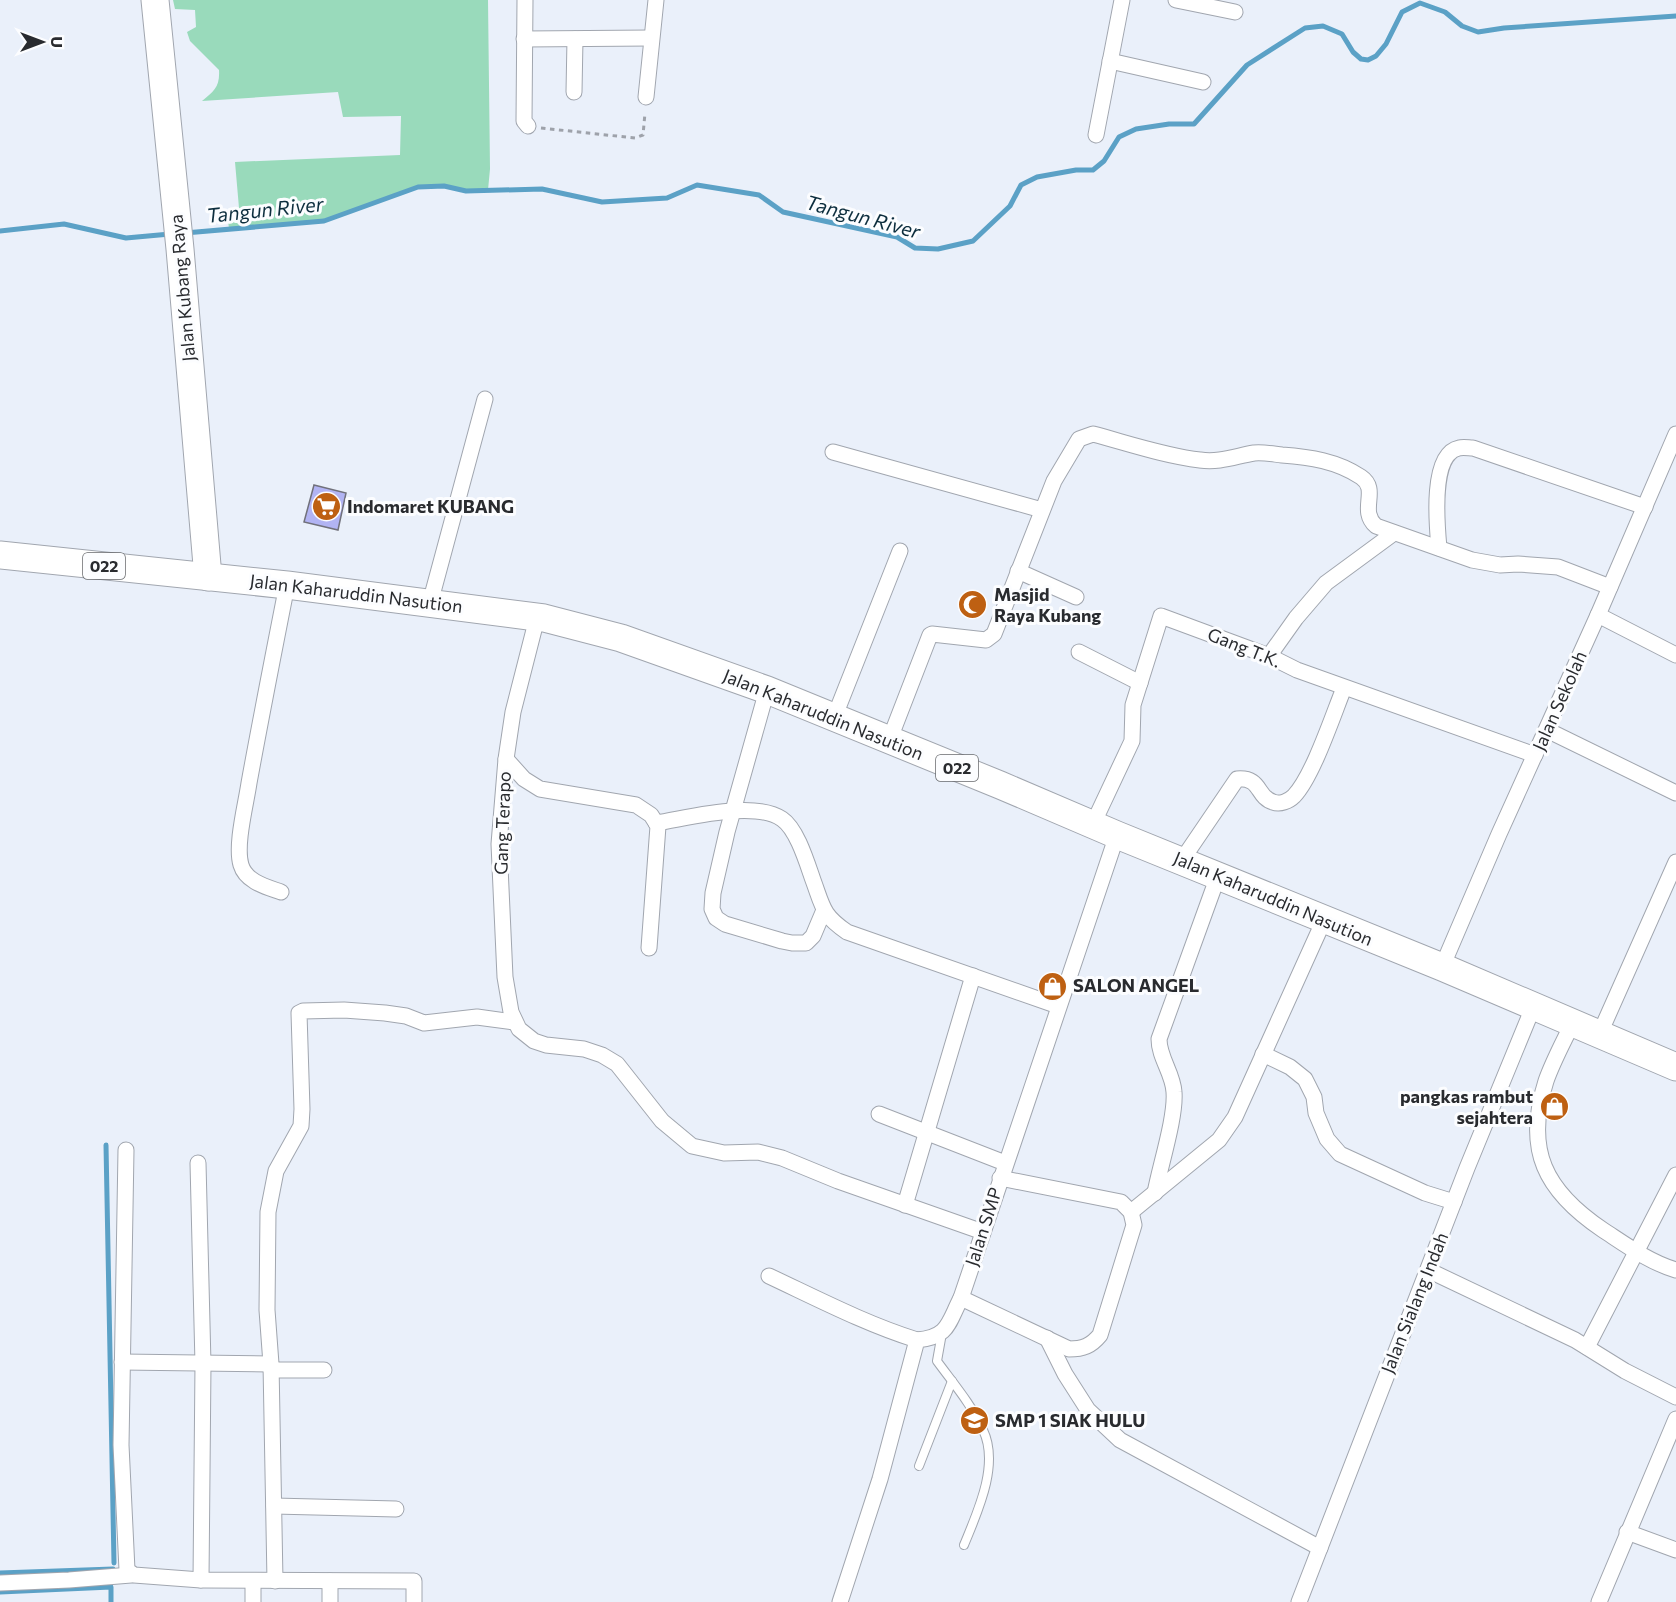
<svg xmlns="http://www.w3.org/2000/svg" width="1676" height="1602" font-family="Commissioner,sans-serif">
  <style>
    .green { fill: #99dabb }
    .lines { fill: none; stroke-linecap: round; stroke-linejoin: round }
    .stream { stroke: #5ba1c6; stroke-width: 5 }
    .building { fill: #b2b4f3; stroke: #71717b; stroke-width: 1.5 }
    .lane-casing { stroke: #a1a6af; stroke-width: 10 }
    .street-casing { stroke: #a1a6af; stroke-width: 17 }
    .highway-casing { stroke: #a1a6af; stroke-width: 29 }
    .path { stroke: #9ea2aa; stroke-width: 3; stroke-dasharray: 4.5 4.5; stroke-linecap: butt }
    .lane { stroke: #fff; stroke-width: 8 }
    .street { stroke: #fff; stroke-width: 15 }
    .highway { stroke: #fff; stroke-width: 27 }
    .labels { text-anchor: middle; stroke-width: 6; stroke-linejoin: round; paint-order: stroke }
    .shield { fill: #fcfdff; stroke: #686a6d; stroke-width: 1.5 }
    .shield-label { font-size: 16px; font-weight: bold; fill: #292b2f }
    .street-label { font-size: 18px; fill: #292b2f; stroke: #fcfdff }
    .poi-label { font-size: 18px; font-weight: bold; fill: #292b2f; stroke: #fcfdff; text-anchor: start }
    .water-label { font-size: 20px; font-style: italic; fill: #0d2e3e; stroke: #fcfdff }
  </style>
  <rect width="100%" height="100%" fill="#eaf0fa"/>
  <path class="green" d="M173,0h315l2,169 -2,21 -22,1 -22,-5 -26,1 -94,34 -95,8 -2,-18 12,-3 -4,-46 165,-7 1,-39 -58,1 -5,-25 -136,9c12,-10 18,-14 17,-31l-29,-29 -3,-9 9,-5 -1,-17 -20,-1z"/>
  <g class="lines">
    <g class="stream">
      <polyline points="0,231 64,224 126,238 170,234"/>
      <polyline points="185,233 324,221 418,187 444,186 466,191 542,189 602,202 667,198 697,185 759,195 783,212 897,237 915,248 938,249 973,241 1010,206 1021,185 1037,177 1076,170 1093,170 1104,161 1119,137 1136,129 1169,124 1194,124 1247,65 1305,28 1323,26 1342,34 1353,52 1361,59 1368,60 1376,56 1386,44 1402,12 1420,3 1445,12 1462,26 1478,32 1504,28 1676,16"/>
      <polyline points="106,1145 114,1563"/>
      <polyline points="0,1573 113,1569"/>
      <polyline points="0,1592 111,1587 111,1602"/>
    </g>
  </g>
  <polygon class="building" points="314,485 346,493 338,530 304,522"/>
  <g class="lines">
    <defs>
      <g id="lane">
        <path d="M942,1333l-5,28c16,22 35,44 46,69 17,35 -6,83 -19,115"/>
        <polyline points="919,1466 952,1381"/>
      </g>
      <g id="street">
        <polyline points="525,0 524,121 528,126"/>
        <polyline points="1176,0 1235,12"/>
        <polyline points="524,39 651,38"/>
        <polyline points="1110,61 1203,82"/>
        <polyline points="574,92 575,39"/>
        <polyline points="646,97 656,0"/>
        <polyline points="1096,135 1122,0"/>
        <polyline points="833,452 1042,510"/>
        <path d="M1439,548c-2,-22 -9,-94 20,-100 4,-1 10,0 14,0l172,59"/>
        <polyline points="1018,571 1076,597"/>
        <polyline points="430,603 485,399"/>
        <polyline points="1598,615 1676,655"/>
        <polyline points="537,618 513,712 506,759 499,844 505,977 511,1012 519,1029 534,1041 546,1045 584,1049 602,1055 617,1064 662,1121 692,1146 724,1153 758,1152 782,1158 838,1181 983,1232"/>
        <polyline points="1079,652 1140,683"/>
        <polyline points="1269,656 1296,618 1326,583 1394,533"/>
        <polyline points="767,690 727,832 713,893 712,909 716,918 725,924 782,941 792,943 806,943 813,936 824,910"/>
        <polyline points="834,718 900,551"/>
        <polyline points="1547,730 1676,793"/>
        <path d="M889,741l41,-106 2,-1 54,6 8,-6 60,-153 25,-42 14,-5c34,9 72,22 107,26 19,3 36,-4 54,-7 9,-1 19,1 28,2 28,2 55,6 79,22 19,13 -3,33 15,49l96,34 28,5 18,-1 40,3 52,20"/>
        <polyline points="506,759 524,779 540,789 636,805 651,815 658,826 649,948"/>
        <path d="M656,823c33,-5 98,-23 126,-4 15,10 25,44 31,61 10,27 9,35 34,52l211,74"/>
        <polyline points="1093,824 1132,741 1133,705 1161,616 1269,656 1297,670 1535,755"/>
        <path d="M1182,860l55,-81c25,-2 19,18 36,23 7,3 16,-1 21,-6 19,-20 39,-81 50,-108"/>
        <path d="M281,892c-14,-5 -35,-10 -40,-27 -6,-20 5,-61 8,-82 12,-66 25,-132 38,-198"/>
        <polyline points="1442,967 1499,834 1598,615 1676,434"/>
        <path d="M1573,1022c-9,19 -20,39 -27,59 -22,69 -1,110 57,149 23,15 46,32 73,40"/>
        <polyline points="1600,1033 1676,862"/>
        <polyline points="1263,1054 1290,1067 1305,1079 1314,1097 1316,1113 1327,1139 1340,1154 1425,1193 1454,1202"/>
        <polyline points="879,1114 1005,1163"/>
        <polyline points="126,1150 121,1445 127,1570 134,1575 201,1580 414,1581 414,1602"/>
        <polyline points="198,1163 203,1364 201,1580"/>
        <path d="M1155,1193c5,-27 21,-76 19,-101 -1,-19 -15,-34 -15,-53l59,-163"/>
        <polyline points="905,1205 973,976"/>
        <polyline points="1131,1212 1219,1140 1235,1117 1324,920"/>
        <polyline points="1428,1270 1575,1340 1625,1371 1676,1397"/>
        <path d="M769,1276c49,23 97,48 148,64"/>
        <path d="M961,1298l108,51c14,0 22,-3 31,-14l34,-110 -3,-13 -10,-10 -121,-24"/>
        <polyline points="1047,1338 1065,1374 1088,1410 1120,1440 1320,1548"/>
        <polyline points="1587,1347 1676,1175"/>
        <polyline points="122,1362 271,1364"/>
        <polyline points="271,1370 324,1370"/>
        <polyline points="274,1506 396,1509"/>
        <polyline points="1627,1532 1676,1550"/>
        <polyline points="253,1581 253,1602"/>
        <polyline points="275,1581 271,1364 267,1310 268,1212 276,1171 301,1126 302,1109 299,1013 303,1011 344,1010 385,1013 406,1016 424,1023 477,1017 514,1022"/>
        <polyline points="330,1581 330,1602"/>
        <polyline points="0,1583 69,1580 131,1575"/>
        <path d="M840,1602l40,-123 37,-139c32,-3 31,-17 44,-42l156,-463"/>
        <polyline points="1299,1602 1467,1168 1534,1005"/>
        <polyline points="1599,1602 1676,1419"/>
      </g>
      <g id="highway">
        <polyline points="155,0 180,249 208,577"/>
        <polyline points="0,555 287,585 544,618 621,638 767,690 1000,785 1117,835 1442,967 1676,1067"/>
      </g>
    </defs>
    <use href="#lane" class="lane-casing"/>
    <use href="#street" class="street-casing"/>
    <use href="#highway" class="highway-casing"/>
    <polyline class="path" points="541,128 635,138 643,135 645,113"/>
    <use href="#lane" class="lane"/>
    <use href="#street" class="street"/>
    <use href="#highway" class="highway"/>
  </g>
  <defs>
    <symbol id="supermarket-disc" viewBox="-11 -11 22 22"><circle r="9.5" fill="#be6012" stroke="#fcfdff"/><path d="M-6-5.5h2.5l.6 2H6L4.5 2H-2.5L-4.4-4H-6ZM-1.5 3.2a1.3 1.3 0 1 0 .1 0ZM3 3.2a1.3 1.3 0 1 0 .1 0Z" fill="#fff"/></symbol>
    <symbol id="mosque-disc" viewBox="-11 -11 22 22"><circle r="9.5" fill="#be6012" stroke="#fcfdff"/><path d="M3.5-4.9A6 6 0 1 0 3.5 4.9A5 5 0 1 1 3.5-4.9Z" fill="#fff"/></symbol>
    <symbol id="shop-disc" viewBox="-11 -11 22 22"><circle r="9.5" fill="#be6012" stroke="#fcfdff"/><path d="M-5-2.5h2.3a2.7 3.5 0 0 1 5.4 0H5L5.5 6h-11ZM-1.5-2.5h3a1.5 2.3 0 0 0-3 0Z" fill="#fff"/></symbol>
    <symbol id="school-disc" viewBox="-11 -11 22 22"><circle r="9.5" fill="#be6012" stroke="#fcfdff"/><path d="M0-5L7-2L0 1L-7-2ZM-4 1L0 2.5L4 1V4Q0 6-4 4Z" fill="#fff"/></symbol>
  </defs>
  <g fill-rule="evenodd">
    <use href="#supermarket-disc" x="310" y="490" width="33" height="33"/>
    <use href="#mosque-disc" x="956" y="588" width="33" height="33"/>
    <use href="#shop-disc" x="1036" y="970" width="33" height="33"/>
    <use href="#shop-disc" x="1538" y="1090" width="33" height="33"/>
    <use href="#school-disc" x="958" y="1404" width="33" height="33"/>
  </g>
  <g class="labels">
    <g class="shield">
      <rect x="83" y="553" width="42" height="26" rx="4.5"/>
      <rect x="936" y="755" width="42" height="26" rx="4.5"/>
    </g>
    <g class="shield-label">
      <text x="104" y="572">022</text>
      <text x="957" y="774">022</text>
    </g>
    <g class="street-label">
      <text transform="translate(183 288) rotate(-95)" y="6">Jalan Kubang Raya</text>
      <text transform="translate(356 594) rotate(7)" y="6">Jalan Kaharuddin Nasution</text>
      <text transform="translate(1244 648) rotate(22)" y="6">Gang T.K.</text>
      <text transform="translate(1560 701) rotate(-66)" y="6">Jalan Sekolah</text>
      <text transform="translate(823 715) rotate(22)" y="6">Jalan Kaharuddin Nasution</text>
      <text transform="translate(503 823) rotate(-88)" y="6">Gang Terapo</text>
      <text transform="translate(1273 899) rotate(23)" y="6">Jalan Kaharuddin Nasution</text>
      <text transform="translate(984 1227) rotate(-72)" y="6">Jalan SMP</text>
      <text transform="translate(1415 1303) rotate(-68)" y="6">Jalan Sialang Indah</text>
    </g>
    <g class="poi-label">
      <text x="347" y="513">Indomaret KUBANG</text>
      <text x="994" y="601">Masjid<tspan x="994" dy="21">Raya Kubang</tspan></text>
      <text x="1073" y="992">SALON ANGEL</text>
      <text x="1533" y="1103" text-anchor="end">pangkas rambut<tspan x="1533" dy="21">sejahtera</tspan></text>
      <text x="995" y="1427">SMP 1 SIAK HULU</text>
    </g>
    <g class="water-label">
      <text transform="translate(265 210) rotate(-6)" y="7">Tangun River</text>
      <text transform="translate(863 217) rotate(15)" y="7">Tangun River</text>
    </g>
  </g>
  <g transform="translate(42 42) rotate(90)" stroke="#fcfdff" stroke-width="4.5" paint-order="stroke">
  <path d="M0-4.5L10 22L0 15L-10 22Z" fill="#292b2f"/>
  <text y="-9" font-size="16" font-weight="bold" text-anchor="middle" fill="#292b2f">U</text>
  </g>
</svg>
